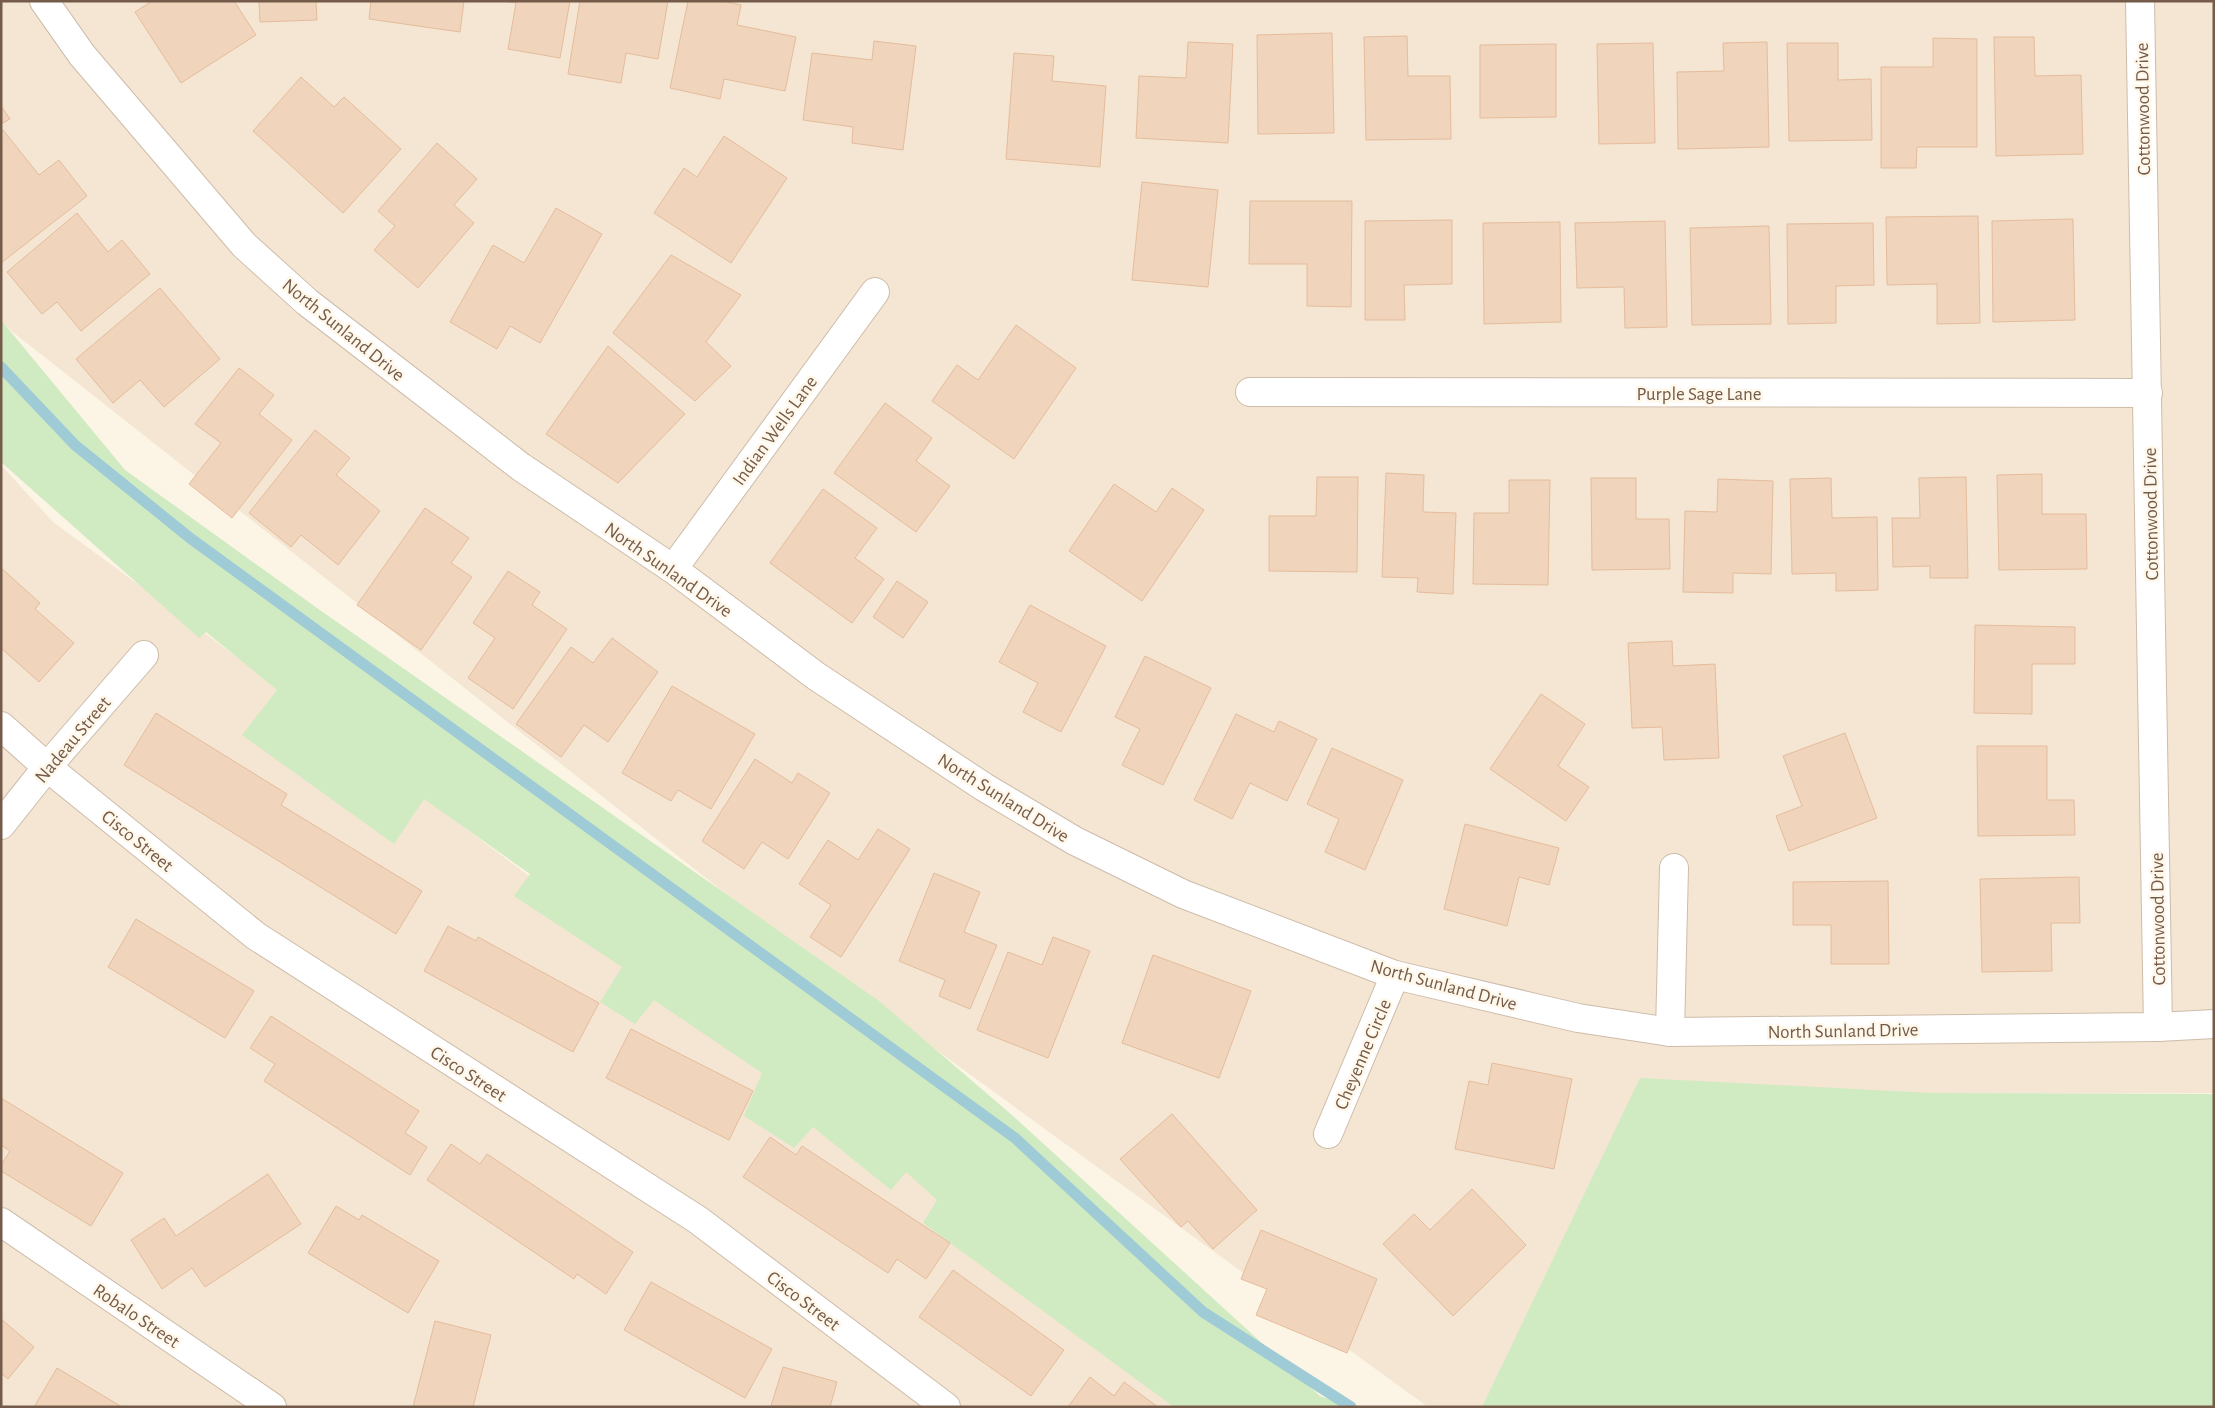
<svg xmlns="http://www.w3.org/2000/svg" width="2215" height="1408" font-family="'Alegreya Sans',sans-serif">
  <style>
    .residential { fill: #f4e6d2 }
    .green { fill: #d0eac2 }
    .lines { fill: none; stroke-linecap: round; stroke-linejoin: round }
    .stream { stroke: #9fcbd7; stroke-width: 11 }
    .building { fill: #f1d4bc; stroke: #e4bc9c }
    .street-casing { stroke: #cebcaa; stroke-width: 30 }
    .street { stroke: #fff; stroke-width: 28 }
    .labels { text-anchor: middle; stroke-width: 5; stroke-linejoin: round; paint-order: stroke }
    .street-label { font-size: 19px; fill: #745b4a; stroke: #fff8ea }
  </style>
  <rect width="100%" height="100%" fill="#fcf4e4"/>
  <g class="residential">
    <polygon points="1,1 2214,1 2214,1093 1649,1093 1489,1407 1428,1407 782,938 9,329 1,320"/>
    <polygon points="1,465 53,522 206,634 1226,1398 1241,1407 1,1407"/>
  </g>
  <g class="green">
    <polygon points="1,320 125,470 317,608 879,1001 1013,1116 1320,1396 1351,1407 1174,1407 923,1223 937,1200 906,1172 891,1190 813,1127 794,1148 744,1116 762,1073 654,1000 635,1024 600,1002 622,967 514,896 530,874 424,799 394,844 242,735 277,690 206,632 199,638 1,462"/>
    <polygon points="1640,1078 1931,1093 2214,1094 2214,1407 1482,1407"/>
  </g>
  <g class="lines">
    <polyline class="stream" points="1,367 75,445 190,538 1015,1138 1203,1312 1351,1407"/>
  </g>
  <g class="building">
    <polygon points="152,1 234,1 256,35 181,83 135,12"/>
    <polygon points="259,1 316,1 317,20 260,22"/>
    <polygon points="371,1 464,1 460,32 369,19"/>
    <polygon points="504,1 570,1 560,58 508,49 516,3"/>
    <polygon points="580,1 668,1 658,59 626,53 621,83 568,74"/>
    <polygon points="688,1 723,1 741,5 737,25 796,37 785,91 724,79 720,99 670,88"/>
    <polygon points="1332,33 1334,133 1258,134 1257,35"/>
    <polygon points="1407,36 1408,76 1450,76 1451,139 1366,140 1364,37"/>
    <polygon points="1994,37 2034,37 2035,76 2081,75 2083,154 1996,156"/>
    <polygon points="1933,38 1977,39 1977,147 1917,147 1916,168 1881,168 1881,67 1933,67"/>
    <polygon points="874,41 916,46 903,150 852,143 853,127 803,120 812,53 872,60"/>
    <polygon points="1188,42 1233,44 1228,143 1136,138 1139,76 1186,78"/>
    <polygon points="1767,42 1769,147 1678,149 1677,72 1724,71 1723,43"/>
    <polygon points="1653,43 1655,143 1599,144 1597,44"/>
    <polygon points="1787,43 1838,43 1838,80 1871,79 1872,140 1789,141"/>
    <polygon points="1556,44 1556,117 1480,118 1480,45"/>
    <polygon points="1014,53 1054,56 1052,81 1106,86 1100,167 1006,159"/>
    <polygon points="301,77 334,107 344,97 401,149 343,213 253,131"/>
    <polygon points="1,106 10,119 1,124"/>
    <polygon points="3,130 39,175 59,160 87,196 1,263 1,132"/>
    <polygon points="724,136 787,178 731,263 654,213 684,168 697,177"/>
    <polygon points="437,143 477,179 454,205 474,223 418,288 374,250 395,226 378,211"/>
    <polygon points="1142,182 1218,190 1208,287 1132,280"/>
    <polygon points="1250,201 1352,201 1351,307 1307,306 1307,264 1249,264"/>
    <polygon points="556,208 602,234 540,343 510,326 497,349 450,322 493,245 524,263"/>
    <polygon points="77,213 108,252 122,240 150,274 81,331 57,302 42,314 7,272"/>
    <polygon points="1978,216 1980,323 1937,324 1937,284 1887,285 1886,217"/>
    <polygon points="2073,219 2075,320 1993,322 1992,221"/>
    <polygon points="1452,220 1452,284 1404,285 1405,320 1365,320 1365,221"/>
    <polygon points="1665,221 1667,327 1625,328 1624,287 1577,288 1575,223"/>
    <polygon points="1560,222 1561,322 1484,324 1483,223"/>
    <polygon points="1873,223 1874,285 1836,286 1836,323 1788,324 1787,224"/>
    <polygon points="1769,226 1771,324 1692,325 1690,228"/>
    <polygon points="671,255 741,295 706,342 731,366 695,401 613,333"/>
    <polygon points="160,288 220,359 164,407 140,380 113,403 76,359"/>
    <polygon points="1016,325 1076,368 1014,459 932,401 957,365 978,380"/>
    <polygon points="608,346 685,414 618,483 546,434"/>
    <polygon points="239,368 274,395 259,414 292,440 232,518 189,484 221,443 195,424"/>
    <polygon points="885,403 932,438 916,461 950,486 916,532 834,473"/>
    <polygon points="315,430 350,458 336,475 380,511 338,565 301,535 291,547 249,513"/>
    <polygon points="1386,473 1424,475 1423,512 1456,513 1453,594 1417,592 1418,578 1382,577"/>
    <polygon points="2042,474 2042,514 2086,514 2087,569 1999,570 1997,475"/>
    <polygon points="1317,477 1358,477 1357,572 1269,571 1269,516 1316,516"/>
    <polygon points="1966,477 1968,578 1930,578 1930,566 1893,567 1892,518 1920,518 1919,478"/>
    <polygon points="1591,478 1636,478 1636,519 1669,519 1670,569 1592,570"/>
    <polygon points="1831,478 1832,518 1877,517 1878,590 1836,591 1836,573 1792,574 1790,479"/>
    <polygon points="1718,479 1773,481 1771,574 1733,573 1733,593 1683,592 1685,511 1717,512"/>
    <polygon points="1509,480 1550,480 1548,585 1473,584 1474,513 1509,513"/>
    <polygon points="1114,484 1156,512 1172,488 1204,510 1142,601 1069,551"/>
    <polygon points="823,489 877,528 855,558 884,579 852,623 770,563"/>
    <polygon points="425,508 469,538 451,563 472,577 421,650 357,605"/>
    <polygon points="1,568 40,603 35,609 74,643 39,682 1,648"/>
    <polygon points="508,571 540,592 532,605 567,629 513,709 468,678 495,638 473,623"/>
    <polygon points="897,581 928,602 903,638 873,617"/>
    <polygon points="1030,605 1106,646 1061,732 1023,712 1038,683 999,662"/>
    <polygon points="1975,625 2075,627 2075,664 2032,664 2032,714 1974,713"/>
    <polygon points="612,638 658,672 608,742 584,725 561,757 516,724 571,647 593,663"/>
    <polygon points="1672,641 1673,666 1715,664 1719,758 1664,760 1662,727 1632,728 1628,643"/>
    <polygon points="1145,656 1211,688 1163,785 1122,765 1140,729 1115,717"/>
    <polygon points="672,686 755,734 711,809 678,790 671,801 622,773"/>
    <polygon points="1541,694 1585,724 1558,766 1589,787 1566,821 1490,769"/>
    <polygon points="156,713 287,794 281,805 422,891 396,934 124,765"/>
    <polygon points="1236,714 1274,732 1279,721 1317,739 1287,801 1250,783 1232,819 1194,800"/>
    <polygon points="1845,733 1877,818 1789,851 1776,816 1802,806 1783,756"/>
    <polygon points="1977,746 2047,746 2047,800 2074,800 2075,835 1978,836"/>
    <polygon points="1332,748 1403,780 1365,870 1325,852 1339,819 1307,804"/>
    <polygon points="755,759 792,783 798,773 830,793 788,859 762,842 744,869 702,841"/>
    <polygon points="1465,824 1559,848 1549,885 1519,877 1507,926 1444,909"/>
    <polygon points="878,829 910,849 841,957 810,937 831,905 799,884 828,840 858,860"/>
    <polygon points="934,873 980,892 964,932 997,945 970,1009 939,996 945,980 899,961"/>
    <polygon points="2079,877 2080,923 2051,923 2052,971 1982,972 1980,879"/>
    <polygon points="1888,881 1889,964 1831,964 1831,925 1793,925 1793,882"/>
    <polygon points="136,919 254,991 225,1038 108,967"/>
    <polygon points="448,926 476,941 478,937 599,1003 573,1052 424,971"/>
    <polygon points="1053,937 1090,951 1048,1058 977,1030 1008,952 1042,965"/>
    <polygon points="1153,955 1251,991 1219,1078 1122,1043"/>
    <polygon points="271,1016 419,1111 405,1133 427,1147 410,1175 264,1081 275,1064 250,1048"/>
    <polygon points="631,1029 753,1091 729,1140 606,1078"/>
    <polygon points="1492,1063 1572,1079 1554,1169 1455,1149 1469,1081 1488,1085"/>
    <polygon points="1,1098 123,1173 91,1226 1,1171 1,1165 10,1151 1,1145"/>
    <polygon points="1172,1114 1257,1210 1213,1249 1188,1221 1181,1227 1120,1159"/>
    <polygon points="770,1137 796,1155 802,1146 950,1243 926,1279 897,1259 888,1273 743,1177"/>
    <polygon points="451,1144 480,1164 487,1154 633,1252 606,1294 577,1274 574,1279 427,1180"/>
    <polygon points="268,1174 301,1224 205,1287 192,1268 162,1289 131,1240 164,1218 176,1236"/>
    <polygon points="1472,1189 1526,1245 1453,1316 1383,1244 1414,1214 1430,1230"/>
    <polygon points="336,1206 359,1220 362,1215 439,1261 408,1313 308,1253"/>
    <polygon points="1261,1230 1377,1279 1347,1353 1256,1315 1267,1289 1241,1279"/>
    <polygon points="953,1270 1064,1350 1031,1396 919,1317"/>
    <polygon points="651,1282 772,1349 745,1398 624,1330"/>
    <polygon points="1,1319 34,1347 8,1379 1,1373"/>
    <polygon points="435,1321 491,1335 473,1407 413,1407"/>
    <polygon points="783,1367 837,1382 830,1407 771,1406"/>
    <polygon points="57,1368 122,1407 34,1407"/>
    <polygon points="1090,1377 1114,1396 1124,1382 1158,1407 1068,1407"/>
  </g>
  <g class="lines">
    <defs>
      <g id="street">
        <polyline points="44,1 82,55 244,245 307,302 521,467 673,569 816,676 984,787 1075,841 1183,894 1395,975 1578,1018 1670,1032 2158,1027 2214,1024"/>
        <polyline points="2140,1 2158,1027"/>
        <polyline points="1250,392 2148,393"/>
        <polyline points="673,569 875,292"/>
        <polyline points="1,726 47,767 256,936 698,1220 946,1407"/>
        <polyline points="1,825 47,767 144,655"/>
        <polyline points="1670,1032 1674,868"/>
        <polyline points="1328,1134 1395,975"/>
        <polyline points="1,1222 272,1407"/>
      </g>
    </defs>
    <use href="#street" class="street-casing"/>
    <use href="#street" class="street"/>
  </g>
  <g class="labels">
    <g class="street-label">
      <text transform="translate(2142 109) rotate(-91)" y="7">Cottonwood Drive</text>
      <text transform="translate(344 329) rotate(39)" y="7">North Sunland Drive</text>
      <text x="1699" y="400">Purple Sage Lane</text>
      <text transform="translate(774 430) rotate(-54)" y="7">Indian Wells Lane</text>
      <text transform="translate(2150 514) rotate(-91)" y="7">Cottonwood Drive</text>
      <text transform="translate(669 569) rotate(35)" y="7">North Sunland Drive</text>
      <text transform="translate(72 739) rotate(-50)" y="7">Nadeau Street</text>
      <text transform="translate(1004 797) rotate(32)" y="7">North Sunland Drive</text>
      <text transform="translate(138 840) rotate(39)" y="7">Cisco Street</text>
      <text transform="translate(2157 919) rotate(-91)" y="7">Cottonwood Drive</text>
      <text transform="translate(1444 984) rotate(15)" y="7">North Sunland Drive</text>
      <text transform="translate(1843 1030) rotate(-1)" y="7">North Sunland Drive</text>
      <text transform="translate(1362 1054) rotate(-67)" y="7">Cheyenne Circle</text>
      <text transform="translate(469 1073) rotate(33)" y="7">Cisco Street</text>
      <text transform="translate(804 1300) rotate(37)" y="7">Cisco Street</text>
      <text transform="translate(137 1315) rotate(34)" y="7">Robalo Street</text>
    </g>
  </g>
  <rect width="2215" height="1408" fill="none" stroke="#745b4a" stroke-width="5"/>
</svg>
